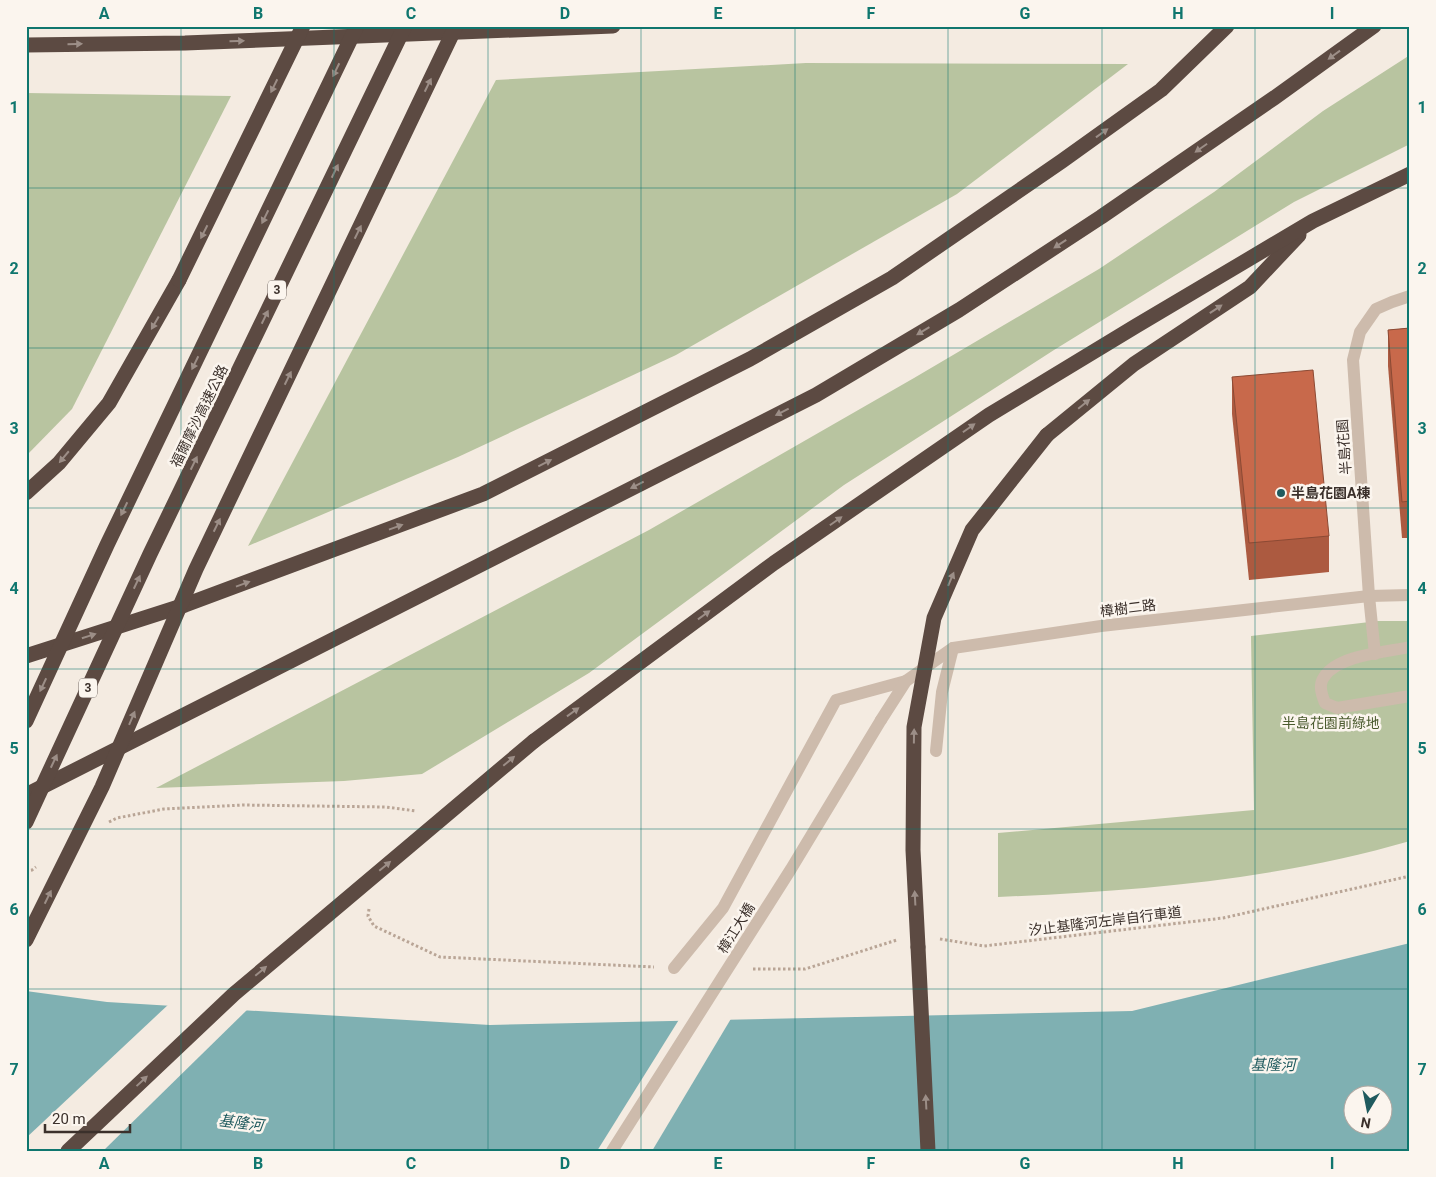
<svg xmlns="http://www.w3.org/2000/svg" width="1436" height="1177" font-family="Roboto,'Noto Sans TC',sans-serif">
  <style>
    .green { fill: #b8c4a0 }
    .water { fill: #7fb0b2; fill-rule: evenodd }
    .pier { fill: #f4ebe1 }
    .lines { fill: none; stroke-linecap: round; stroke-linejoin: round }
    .path { stroke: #b9a596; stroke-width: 3; stroke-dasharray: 2.5 2.5; stroke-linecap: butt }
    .service { stroke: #cdbbac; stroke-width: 12 }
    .minor { stroke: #cdbbac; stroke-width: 12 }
    .tertiary { stroke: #cdbbac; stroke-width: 12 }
    .motorway { stroke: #5c4a42; stroke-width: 15 }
    .tertiary-bridge { stroke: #cdbbac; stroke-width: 12 }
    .motorway-bridge { stroke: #5c4a42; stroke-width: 15 }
    .wall { fill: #ac5a40 }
    .building { fill: #c8694b; stroke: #8c4a34 }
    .oneway { fill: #9c8e87 }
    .grid { fill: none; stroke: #0f766e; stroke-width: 1; stroke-opacity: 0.55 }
    .poi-dot { fill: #1f5a5e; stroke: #fbf5ee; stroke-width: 2 }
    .labels { text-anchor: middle; stroke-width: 5; stroke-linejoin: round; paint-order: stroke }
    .shield { fill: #fbf5ee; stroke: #756b66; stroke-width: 1 }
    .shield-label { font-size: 12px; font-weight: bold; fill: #3b302b }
    .street-label { font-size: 14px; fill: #3b302b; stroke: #fbf5ee }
    .poi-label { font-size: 14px; font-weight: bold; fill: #3b302b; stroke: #fbf5ee; text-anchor: start }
    .park-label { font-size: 14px; fill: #4a5a2e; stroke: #fbf5ee }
    .water-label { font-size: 15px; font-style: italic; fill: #1f5a5e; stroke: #fbf5ee }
    .neatline { fill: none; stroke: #0f766e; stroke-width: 2 }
    .grid-label { font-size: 16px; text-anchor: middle; font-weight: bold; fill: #0f766e }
  </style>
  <rect width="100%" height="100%" fill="#f4ebe1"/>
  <g class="green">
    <polygon points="1410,55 1410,144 1294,202 1054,350 844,485 589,673 422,774 344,781 156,788 649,530 914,378 1099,269 1214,192 1323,111"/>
    <polygon points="806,63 1128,64 957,194 676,355 458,457 248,546 496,80"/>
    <polygon points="26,93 231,96 72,409 26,456"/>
    <path d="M1378,621h32v220c-134,39 -274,50 -412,56v-64l256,-23 -3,-174z"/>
  </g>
  <path class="water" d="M1410,943v208h-1384v-160l81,11 383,23 642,-14zM1354,1094h30v30h-30z"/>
  <g class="pier">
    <polygon points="170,1003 249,1008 103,1151 26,1151 26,1138"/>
    <polygon points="732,1017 652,1151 597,1151 680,1018"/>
  </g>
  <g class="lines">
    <g class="path">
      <polyline points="109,822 117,818 164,809 243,805 386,807 416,811"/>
      <polyline points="26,871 32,870 36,867"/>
      <polyline points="369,909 368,916 374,926 440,957 654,967"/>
      <polyline points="940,939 984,946 1223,918 1410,876"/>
      <polyline points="753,969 805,969 897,940"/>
    </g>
    <g class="service">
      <polyline points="936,751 942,692 953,648"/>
      <polyline points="674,968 723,908 836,700 906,681"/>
    </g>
    <g class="minor">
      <path d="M1410,647c-24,5 -72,8 -86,30 -6,8 -2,18 1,26l12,5 73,-12"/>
      <polyline points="1375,654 1369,596 1353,360 1360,332 1376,309 1392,302 1410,296"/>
    </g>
    <polyline class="tertiary" points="881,720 906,681 953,648 1101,626 1369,596 1410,595"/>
    <g class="motorway">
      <polyline points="26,45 185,43 613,26"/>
      <polyline points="1047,435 1134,364 1250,287 1299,235"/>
      <polyline points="26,493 59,463 109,403 179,280"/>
      <polyline points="26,656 185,605 483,494 750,359 892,278 1062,161 1161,90 1227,26"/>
      <polyline points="534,741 774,563 989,415 1136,326 1313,221 1410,174"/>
      <polyline points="26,795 816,395 959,310 1101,217 1274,98 1374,26"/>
      <polyline points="918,947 928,1151"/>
    </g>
    <polyline class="tertiary-bridge" points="612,1151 791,869 881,720"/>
    <g class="motorway-bridge">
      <polyline points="179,280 303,26"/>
      <polyline points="26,721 107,545 357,26"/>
      <polyline points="26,822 150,554 405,26"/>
      <polyline points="26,940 102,787 196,569 456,26"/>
      <polyline points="918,947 913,850 914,727 934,618 972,530 1047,435"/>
      <polyline points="68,1151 234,994 534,741"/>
    </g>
  </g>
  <g class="wall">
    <polygon points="1410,328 1410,538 1402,538 1388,366 1388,330"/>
    <polygon points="1232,377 1329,536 1329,572 1249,580 1232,414"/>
  </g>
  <g class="building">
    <polygon points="1410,328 1410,501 1402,502 1388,330"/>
    <polygon points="1313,370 1329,536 1249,543 1232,377"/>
  </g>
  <defs><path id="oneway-solid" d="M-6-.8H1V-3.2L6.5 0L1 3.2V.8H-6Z" transform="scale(1.25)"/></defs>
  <g class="oneway">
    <use href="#oneway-solid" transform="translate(237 41) rotate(-2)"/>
    <use href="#oneway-solid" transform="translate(75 44) rotate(-1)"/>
    <use href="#oneway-solid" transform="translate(1334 55) rotate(144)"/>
    <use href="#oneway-solid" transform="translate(336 70) rotate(116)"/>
    <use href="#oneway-solid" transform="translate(428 85) rotate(-64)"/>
    <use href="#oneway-solid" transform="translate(274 86) rotate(116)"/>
    <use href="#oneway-solid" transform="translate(1102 133) rotate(-36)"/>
    <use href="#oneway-solid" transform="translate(1201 148) rotate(145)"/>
    <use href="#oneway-solid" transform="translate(335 171) rotate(-64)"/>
    <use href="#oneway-solid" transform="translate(265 217) rotate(116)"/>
    <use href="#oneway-solid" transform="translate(204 232) rotate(117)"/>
    <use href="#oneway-solid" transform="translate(358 232) rotate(-64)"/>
    <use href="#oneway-solid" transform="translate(1060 244) rotate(147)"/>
    <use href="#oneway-solid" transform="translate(1216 309) rotate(-34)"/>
    <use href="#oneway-solid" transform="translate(265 317) rotate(-64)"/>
    <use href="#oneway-solid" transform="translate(155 323) rotate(120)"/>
    <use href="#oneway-solid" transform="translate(923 331) rotate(149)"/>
    <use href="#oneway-solid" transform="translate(195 363) rotate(116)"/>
    <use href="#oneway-solid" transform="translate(288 378) rotate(-64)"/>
    <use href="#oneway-solid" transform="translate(1084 404) rotate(-39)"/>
    <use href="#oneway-solid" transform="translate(782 412) rotate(153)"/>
    <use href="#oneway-solid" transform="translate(969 428) rotate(-35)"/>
    <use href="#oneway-solid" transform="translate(64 457) rotate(130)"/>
    <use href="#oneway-solid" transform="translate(194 463) rotate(-64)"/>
    <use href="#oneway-solid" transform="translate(545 463) rotate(-27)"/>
    <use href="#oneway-solid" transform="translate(637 485) rotate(153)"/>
    <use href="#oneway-solid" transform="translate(124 509) rotate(116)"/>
    <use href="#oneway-solid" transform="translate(836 521) rotate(-35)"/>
    <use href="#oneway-solid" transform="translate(217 525) rotate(-64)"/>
    <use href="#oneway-solid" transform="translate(396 527) rotate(-20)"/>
    <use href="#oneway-solid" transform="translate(951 579) rotate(-67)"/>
    <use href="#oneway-solid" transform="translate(137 582) rotate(-65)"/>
    <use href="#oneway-solid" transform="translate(243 584) rotate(-20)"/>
    <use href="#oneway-solid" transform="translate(704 615) rotate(-36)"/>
    <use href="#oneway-solid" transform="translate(89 636) rotate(-18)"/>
    <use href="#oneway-solid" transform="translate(43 685) rotate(115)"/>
    <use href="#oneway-solid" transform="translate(573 712) rotate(-36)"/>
    <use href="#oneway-solid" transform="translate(132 718) rotate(-67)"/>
    <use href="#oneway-solid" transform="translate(914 736) rotate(-89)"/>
    <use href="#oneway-solid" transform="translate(54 761) rotate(-65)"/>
    <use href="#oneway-solid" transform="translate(509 761) rotate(-40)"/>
    <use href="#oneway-solid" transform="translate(385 866) rotate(-40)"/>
    <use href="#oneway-solid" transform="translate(48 897) rotate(-64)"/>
    <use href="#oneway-solid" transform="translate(915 898) rotate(-93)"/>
    <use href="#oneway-solid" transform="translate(261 971) rotate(-40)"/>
    <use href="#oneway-solid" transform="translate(142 1081) rotate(-43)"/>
    <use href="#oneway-solid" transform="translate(926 1102) rotate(-93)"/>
  </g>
  <path class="grid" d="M181,26v1125M334,26v1125M488,26v1125M641,26v1125M795,26v1125M948,26v1125M1102,26v1125M1255,26v1125M26,188h1384M26,348h1384M26,508h1384M26,669h1384M26,829h1384M26,989h1384"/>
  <circle class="poi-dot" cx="1281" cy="493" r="5"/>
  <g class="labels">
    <g class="shield">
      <rect x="268" y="280.5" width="18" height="19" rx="4"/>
      <rect x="79" y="678.5" width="18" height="19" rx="4"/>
    </g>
    <g class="shield-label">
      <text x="277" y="294">3</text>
      <text x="88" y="692">3</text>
    </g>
    <g class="street-label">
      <text transform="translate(199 416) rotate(-64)" y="5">福爾摩沙高速公路</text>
      <text transform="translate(1344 447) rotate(-94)" y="5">半島花園</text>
      <text transform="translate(1128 608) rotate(-7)" y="5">樟樹二路</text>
      <text transform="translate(1105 921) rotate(-7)" y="5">汐止基隆河左岸自行車道</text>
      <text transform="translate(736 928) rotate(-58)" y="5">樟江大橋</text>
    </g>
    <g class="poi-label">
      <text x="1291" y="498">半島花園A棟</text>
    </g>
    <g class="park-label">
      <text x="1331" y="728">半島花園前綠地</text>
    </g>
    <g class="water-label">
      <text x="1273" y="1070">基隆河</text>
      <text transform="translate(241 1123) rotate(7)" y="5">基隆河</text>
    </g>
  </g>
  <rect width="1436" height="1177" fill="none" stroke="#fbf5ee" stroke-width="55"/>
  <g transform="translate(1368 1110) rotate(190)"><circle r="24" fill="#fbf5ee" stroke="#aea6a0"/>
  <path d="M0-4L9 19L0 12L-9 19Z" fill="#1f5a5e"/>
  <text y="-8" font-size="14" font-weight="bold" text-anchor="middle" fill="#3b302b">N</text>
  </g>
  <path d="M45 1124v8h85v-8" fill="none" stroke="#3b302b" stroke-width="2.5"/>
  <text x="52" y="1124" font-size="15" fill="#3b302b" stroke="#fbf5ee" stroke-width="4" paint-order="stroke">20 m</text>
  <rect x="28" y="28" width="1380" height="1122" class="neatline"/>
  <g class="grid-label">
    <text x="104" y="19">A</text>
    <text x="258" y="19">B</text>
    <text x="411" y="19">C</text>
    <text x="565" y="19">D</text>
    <text x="718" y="19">E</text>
    <text x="871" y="19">F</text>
    <text x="1025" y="19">G</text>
    <text x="1178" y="19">H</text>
    <text x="1332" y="19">I</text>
    <text x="14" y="113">1</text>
    <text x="1422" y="113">1</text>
    <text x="14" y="274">2</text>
    <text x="1422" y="274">2</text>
    <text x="14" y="434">3</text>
    <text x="1422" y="434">3</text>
    <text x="14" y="594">4</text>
    <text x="1422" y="594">4</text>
    <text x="14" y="754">5</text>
    <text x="1422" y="754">5</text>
    <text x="14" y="915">6</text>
    <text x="1422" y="915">6</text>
    <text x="14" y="1075">7</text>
    <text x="1422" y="1075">7</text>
    <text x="104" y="1169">A</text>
    <text x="258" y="1169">B</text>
    <text x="411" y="1169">C</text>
    <text x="565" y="1169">D</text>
    <text x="718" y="1169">E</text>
    <text x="871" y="1169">F</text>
    <text x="1025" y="1169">G</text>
    <text x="1178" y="1169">H</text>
    <text x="1332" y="1169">I</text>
  </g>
</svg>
